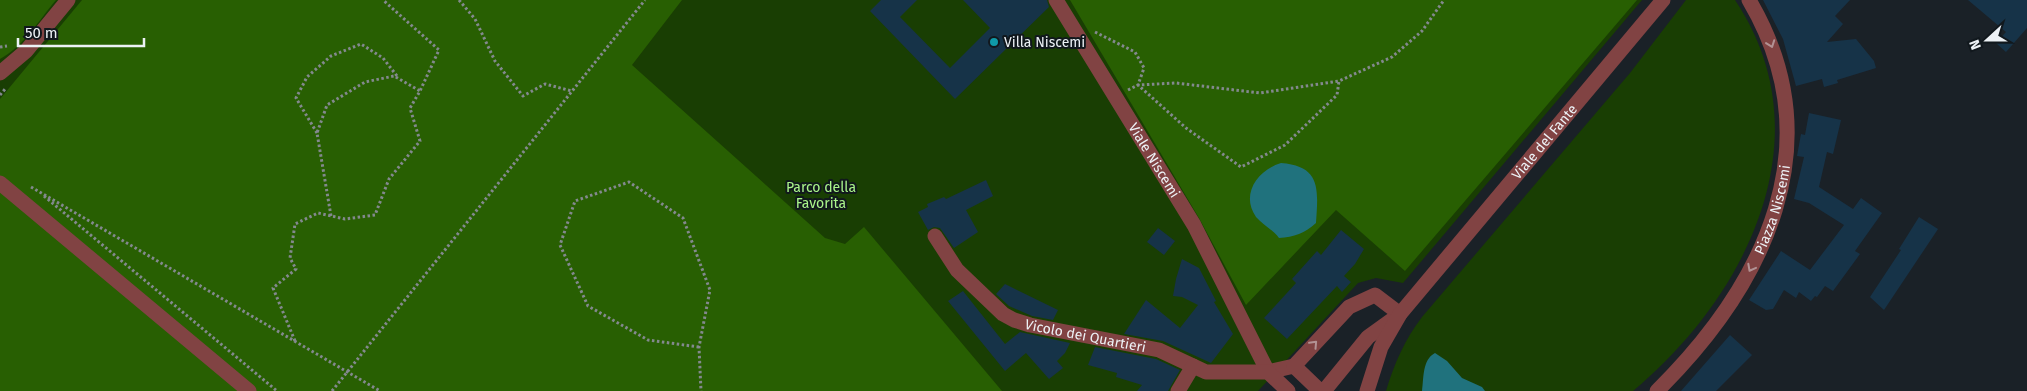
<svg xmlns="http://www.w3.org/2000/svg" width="2027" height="391" font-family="'Fira Sans',sans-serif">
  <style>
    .green { fill: #193e03 }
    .forest { fill: #285f02 }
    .water { fill: #20727d }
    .building { fill: #163348 }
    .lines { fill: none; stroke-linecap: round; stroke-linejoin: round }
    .path { stroke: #83898e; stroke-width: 3; stroke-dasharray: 2.5 2.5; stroke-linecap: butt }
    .minor { stroke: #814343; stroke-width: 15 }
    .oneway { stroke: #b29294 }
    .culture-dot { fill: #0f9aa8; stroke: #11181d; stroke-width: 2 }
    .labels { text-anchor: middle; stroke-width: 4; stroke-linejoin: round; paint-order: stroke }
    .poi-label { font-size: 14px; fill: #edf2f6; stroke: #11181d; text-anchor: start }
    .street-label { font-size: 14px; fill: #edf2f6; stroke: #11181d }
    .park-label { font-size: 14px; fill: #abf68b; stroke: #11181d }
  </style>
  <rect width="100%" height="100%" fill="#1a2127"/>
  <g class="green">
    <polygon points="0,0 1642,0 1403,283 1376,278 1358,283 1258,391 0,391"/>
    <path d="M1686,0h49c92,137 11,297 -102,391h-247c8,-27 19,-52 36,-74l208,-244z"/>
  </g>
  <g class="forest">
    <path d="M0,0h56c-17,20 -33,47 -56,59z"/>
    <polygon points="82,0 682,0 632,65 825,238 845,244 864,227 1002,391 0,391 0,99"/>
    <polygon points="1070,0 1637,0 1405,271 1336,210 1246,305 1199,218"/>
  </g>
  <g class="water">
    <path d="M1281,163c41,3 37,28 35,60 -11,10 -22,14 -37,15 -7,-9 -16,-13 -23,-21 -16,-23 2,-47 25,-54z"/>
    <path d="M1435,353l12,8 15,17 20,9 3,4h-63c2,-13 0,-31 13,-38z"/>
  </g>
  <g class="building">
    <polygon points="881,0 917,0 900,17 950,68 990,28 963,0 1047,0 1049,7 955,99 870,11"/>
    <polygon points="1763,0 1850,0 1835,16 1843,24 1827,42 1856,39 1874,61 1876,68 1837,80 1838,83 1824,87 1822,79 1796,86 1783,39"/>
    <polygon points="1968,0 2027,0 2027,28 2006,52 1996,43 2006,32"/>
    <polygon points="1809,113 1841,120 1833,154 1827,152 1819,187 1853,209 1861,198 1882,213 1855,251 1860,254 1833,291 1825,286 1817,297 1815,296 1811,301 1799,292 1796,298 1784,290 1773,309 1766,310 1749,300 1781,251 1810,270 1844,225 1809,203 1794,199 1804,157 1797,156 1801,134 1805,135"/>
    <polygon points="986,180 993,196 966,210 978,232 954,248 940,228 934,227 928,230 918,212 928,207 927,204 944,197 946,199"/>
    <polygon points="1919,217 1938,229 1884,310 1870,297 1901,250 1899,249"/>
    <polygon points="1158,228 1175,241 1164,255 1147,242"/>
    <polygon points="1341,230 1364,249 1355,264 1344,276 1351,282 1342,292 1337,286 1287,339 1264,318 1296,283 1292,279 1317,251 1321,255"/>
    <polygon points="1182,259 1199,268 1216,301 1214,302 1233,334 1211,363 1163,341 1124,334 1146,300 1180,328 1198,305 1182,297 1173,296 1176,279"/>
    <polygon points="1005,284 1058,310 1053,320 1032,316 1009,306 996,294"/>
    <polygon points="963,291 1005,344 1020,332 1070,343 1065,353 1057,361 1063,368 1049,379 1026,353 1005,371 948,301"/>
    <polygon points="1730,335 1752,355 1716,391 1681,391"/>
    <polygon points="1095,347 1156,359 1180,370 1168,391 1137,391 1142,385 1116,377 1117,373 1088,365"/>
  </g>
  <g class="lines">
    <g class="path">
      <polyline points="459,0 475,19 495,61 523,96 545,84 572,91"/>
      <polyline points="1095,32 1135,52 1144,68 1138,85 1176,83 1260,93 1339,81"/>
      <polyline points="0,47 7,46"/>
      <polyline points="1128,90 1138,85 1186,128 1241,167 1285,145 1337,95 1339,81 1392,57 1422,31 1444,0"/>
      <polyline points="0,95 6,88"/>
      <polyline points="317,133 296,98 307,77 331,56 361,44 383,58 397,76"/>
      <polyline points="31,187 380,391"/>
      <polyline points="44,196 277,391"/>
      <polyline points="331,216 317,133 327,105 365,82 394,76 420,91"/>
      <polyline points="295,341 273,288 296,269 290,258 295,224 318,213 345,219 375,215 389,179 420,141 410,108 420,91 439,50 383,0"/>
      <polyline points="699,347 648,340 588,306 560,245 575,201 629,182 683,218 710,290 699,347 701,391"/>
      <polyline points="332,391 645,0"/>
    </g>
    <g class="minor">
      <path id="s1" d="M1056,0l138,225 74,147 26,-6"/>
      <polyline points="0,73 26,51 68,0"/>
      <polyline points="0,183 249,391"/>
      <path id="s2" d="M935,236l22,34 46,44 11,6 16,5 129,25 47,22h62l20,19"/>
      <polyline points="1178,391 1193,366"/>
      <polyline points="1320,391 1294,366 1349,307 1375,295 1400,314 1368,337 1324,391"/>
      <path id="s3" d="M1367,391l14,-44 19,-33 263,-314"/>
      <path id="s4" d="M1657,391c108,-107 177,-247 92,-391"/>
    </g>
  </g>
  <defs><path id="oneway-chevron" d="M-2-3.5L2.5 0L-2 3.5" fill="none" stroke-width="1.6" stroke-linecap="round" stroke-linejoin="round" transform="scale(1.25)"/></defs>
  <g class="oneway">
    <use href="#oneway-chevron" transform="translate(1771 44) rotate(70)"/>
    <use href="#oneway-chevron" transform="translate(1751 268) rotate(118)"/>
    <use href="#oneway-chevron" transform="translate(1314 344) rotate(-47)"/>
  </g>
  <circle class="culture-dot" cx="994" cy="42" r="5"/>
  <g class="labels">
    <g class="poi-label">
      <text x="1004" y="47">Villa Niscemi</text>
    </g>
    <g class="street-label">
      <text dy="5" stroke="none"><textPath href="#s3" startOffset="309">Viale del Fante</textPath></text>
      <text dy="5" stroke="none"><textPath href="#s1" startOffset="188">Viale Niscemi</textPath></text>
      <text dy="5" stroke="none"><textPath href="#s4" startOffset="218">Piazza Niscemi</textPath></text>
      <text dy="5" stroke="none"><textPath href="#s2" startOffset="190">Vicolo dei Quartieri</textPath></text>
    </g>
    <g class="park-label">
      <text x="821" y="192">Parco della<tspan x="821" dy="16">Favorita</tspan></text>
    </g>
  </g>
  <g transform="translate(1987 40) rotate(249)" stroke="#11181d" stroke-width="4" paint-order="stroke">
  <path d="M0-4L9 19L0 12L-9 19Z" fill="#edf2f6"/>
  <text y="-8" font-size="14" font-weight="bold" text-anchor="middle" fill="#edf2f6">N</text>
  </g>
  <path d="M18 38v8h126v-8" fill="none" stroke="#edf2f6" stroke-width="2.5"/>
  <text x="25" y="38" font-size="15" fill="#edf2f6" stroke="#11181d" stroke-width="4" paint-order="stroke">50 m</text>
</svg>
